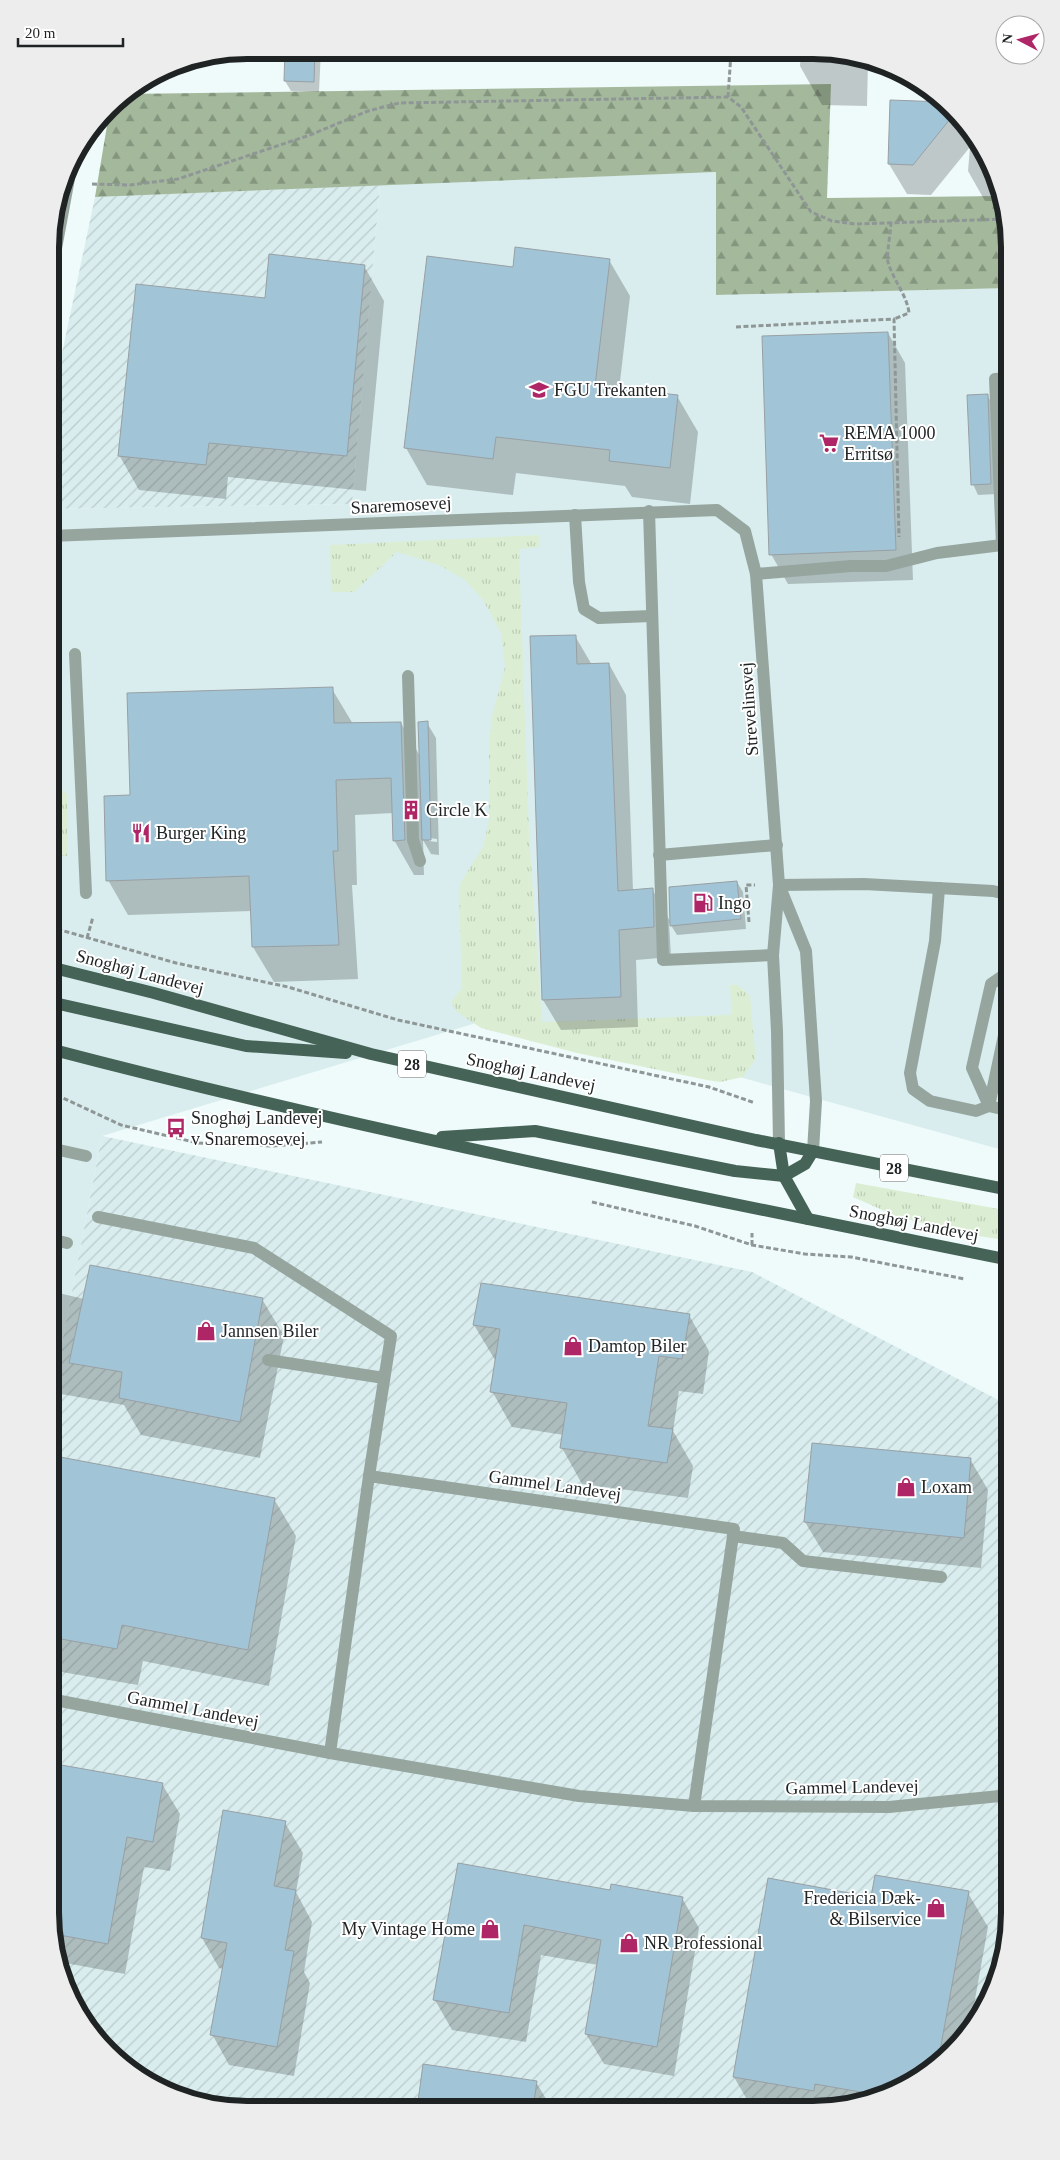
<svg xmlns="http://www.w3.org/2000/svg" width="1060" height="2160" font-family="'Times New Roman',serif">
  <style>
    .built { fill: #d9edee }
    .industrial { fill: url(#industrial-furrows) }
    .grass { fill: url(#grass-tufts) }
    .forest { fill: url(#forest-firs) }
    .shadow { fill: #0003; fill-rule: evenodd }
    .building { fill: #a1c4d6; stroke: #98a0a4 }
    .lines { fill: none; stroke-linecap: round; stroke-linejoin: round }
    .path { stroke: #8f9696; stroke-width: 3; stroke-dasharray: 5 2.5; stroke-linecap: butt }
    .minor { stroke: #96a69f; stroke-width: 12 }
    .major { stroke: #466357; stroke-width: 12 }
    .labels { text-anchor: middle; stroke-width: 4; stroke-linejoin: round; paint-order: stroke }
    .shield { fill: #fff; stroke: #626565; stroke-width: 1 }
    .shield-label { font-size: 16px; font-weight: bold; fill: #1f2323 }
    .poi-label { font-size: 18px; fill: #1f2323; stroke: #fff; text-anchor: start }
    .street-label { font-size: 18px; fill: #1f2323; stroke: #fff }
    .rim { fill: none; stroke: #1f2323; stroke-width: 6 }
  </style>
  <defs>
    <pattern id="industrial-furrows" width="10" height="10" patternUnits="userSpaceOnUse" patternTransform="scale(1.25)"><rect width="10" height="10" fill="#d9edee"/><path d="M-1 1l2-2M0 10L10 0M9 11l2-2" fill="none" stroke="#bacbcc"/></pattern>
    <pattern id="grass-tufts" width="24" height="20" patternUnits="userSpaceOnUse" patternTransform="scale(1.25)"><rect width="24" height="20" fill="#dbeed3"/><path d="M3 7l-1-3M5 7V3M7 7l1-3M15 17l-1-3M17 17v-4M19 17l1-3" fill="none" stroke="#bcccb5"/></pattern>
    <pattern id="forest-firs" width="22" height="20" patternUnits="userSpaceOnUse" patternTransform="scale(1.25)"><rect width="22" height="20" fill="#a4b99c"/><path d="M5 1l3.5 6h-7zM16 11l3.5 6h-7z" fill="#85967f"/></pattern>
  </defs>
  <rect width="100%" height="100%" fill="#effafa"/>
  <polygon class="built" points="716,172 716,295 1010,288 1010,1152 509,1013 102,1136 50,1405 50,509 352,504 380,185"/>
  <g class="industrial">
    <polygon points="380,185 352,504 50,509 50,410 95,197"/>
    <polygon points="102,1136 752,1272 1010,1406 1010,1925 999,1976 969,2033 923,2077 876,2100 813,2110 221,2108 160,2090 117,2061 83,2023 60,1976 50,1913 50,1405"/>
  </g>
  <g class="grass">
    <polygon points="540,535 539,547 519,549 529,835 542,1022 729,1015 732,1013 730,985 738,985 750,996 755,1052 755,1060 743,1077 720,1082 707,1080 577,1053 481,1028 456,1011 451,1002 462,988 459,890 461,882 483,847 489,820 489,745 492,716 505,667 501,633 483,600 465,580 439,565 397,552 354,592 331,592 330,545"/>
    <polygon points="53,789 63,791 67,794 68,856 63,856 50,835 50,791"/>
    <polygon points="856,1183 1010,1211 1010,1241 960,1233 896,1216 853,1197"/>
  </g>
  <polygon class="forest" points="831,84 827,198 1002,196 1010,247 1010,288 716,295 716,172 95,197 110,108 117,99 125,94"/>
  <g class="shadow">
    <polygon points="247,50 321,50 319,92 291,91 285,81 286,54 236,52"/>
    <polygon points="801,53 851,54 868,60 867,106 822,105 800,66"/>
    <polygon points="891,101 946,103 977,138 1000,184 1002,201 985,201 968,171 970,147 931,195 907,194 889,164"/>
    <polygon points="609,260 630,296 619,390 677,396 698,432 690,504 632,497 625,486 516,473 513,495 427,485 406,448 514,268"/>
    <polygon points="364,266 384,301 366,491 228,477 226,499 139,490 119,455 266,299"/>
    <polygon points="888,333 905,363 913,580 788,584 771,554"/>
    <polygon points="1009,337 1010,337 1010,370"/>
    <polygon points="987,395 993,405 996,494 978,495 973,484"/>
    <polygon points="575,636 592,665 609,664 626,695 633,891 652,889 671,923 737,882 743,892 746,929 677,935 669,922 671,957 636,960 638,1027 561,1030 543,1000"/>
    <path d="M332,689l21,35 48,-1 19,33 7,-33 9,15 3,117 -8,-1 -8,-14 1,35h-10l-20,-35 -1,-27 -38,2 2,70h-5l6,94 -84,3 -21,-35 -1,-36 -124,4 -20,-35 23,-83zM429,838l8,1v3l-8,-1z"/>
    <polygon points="50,1291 84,1299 262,1299 284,1336 260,1458 141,1435 124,1405 61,1394 54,1457 274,1499 296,1536 269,1686 143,1661 138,1685 50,1670"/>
    <polygon points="689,1315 709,1351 703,1394 679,1391 673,1431 693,1466 688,1498 582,1484 562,1448 564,1435 512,1427 492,1391 495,1360 474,1325"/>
    <polygon points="970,1459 988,1490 981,1568 823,1552 805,1522"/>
    <polygon points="50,1764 162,1784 180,1814 170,1871 144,1867 125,1974 60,1962 58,1959 50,1913 57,1851 52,1850 50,1847"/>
    <polygon points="285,1823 303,1853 296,1892 312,1922 304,1972 310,1983 294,2076 229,2065 212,2034 224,1969 219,1968 202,1938"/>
    <polygon points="459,1864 611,1891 682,1898 699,1928 674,2076 604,2064 586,2034 598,1965 541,1955 526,2042 452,2030 435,2000"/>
    <polygon points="968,1893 988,1927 969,2033 923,2077 876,2100 813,2110 753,2110 734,2077 872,1898"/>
    <polygon points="536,2082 552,2109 418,2109"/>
  </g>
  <g class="building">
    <polygon points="285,50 315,50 314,82 284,81"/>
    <polygon points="890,100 945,102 955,113 913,165 888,164"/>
    <polygon points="515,247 610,259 595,386 678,395 670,468 609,461 610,450 496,437 493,459 404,448 427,256 513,267"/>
    <polygon points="269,254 365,265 347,456 209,443 206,465 118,456 136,284 265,298"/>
    <polygon points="888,332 896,550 769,555 762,336"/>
    <polygon points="1004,393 1010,393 1010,483 1008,483"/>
    <polygon points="988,394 991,484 971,485 967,395"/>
    <polygon points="576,635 577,664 609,663 618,891 653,888 654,927 619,930 621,997 542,1000 530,636"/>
    <polygon points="333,687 334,723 401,722 405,840 393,841 391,778 336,780 338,851 333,851 339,945 252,947 249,876 106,881 104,796 130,795 127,693"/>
    <polygon points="428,721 431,840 422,840 418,722"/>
    <polygon points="737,881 741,919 670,926 669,887"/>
    <polygon points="90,1265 263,1298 240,1422 119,1398 122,1372 69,1363"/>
    <polygon points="481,1283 690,1314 682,1359 659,1356 648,1426 673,1429 667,1463 560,1448 567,1403 490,1392 500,1329 473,1325"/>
    <polygon points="812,1443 971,1458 964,1538 804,1522"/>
    <polygon points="50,1455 275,1498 248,1650 122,1625 117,1649 50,1637"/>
    <polygon points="50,1763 163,1783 153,1842 127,1837 108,1944 54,1934 50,1913 50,1881 60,1825 50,1823"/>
    <polygon points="223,1810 286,1821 274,1886 296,1890 285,1950 294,1951 277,2047 210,2035 227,1943 201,1938"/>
    <polygon points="458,1863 610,1890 611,1884 683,1897 657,2047 585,2034 601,1940 524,1925 509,2013 433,2000"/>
    <polygon points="875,1875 969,1891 938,2062 923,2077 883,2096 815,2084 814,2091 733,2077 768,1878 871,1897"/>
    <polygon points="423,2064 537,2081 533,2109 417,2109"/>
  </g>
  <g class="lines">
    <g class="path">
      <polyline points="728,97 731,53"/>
      <polyline points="92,184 130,185 178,179 310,135 368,111 399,103 728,97 741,107 811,212 832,221 855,224 1005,219"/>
      <path d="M891,222c0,9 -5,35 -3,40 5,18 19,33 21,51l-15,6"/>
      <polyline points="736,327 894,319 899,537"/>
      <polyline points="749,922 746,885 755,885"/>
      <polyline points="50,927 176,963 288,987 398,1020 709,1087 755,1103"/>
      <polyline points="87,938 93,917"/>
      <polyline points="50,1092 121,1125 198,1143 273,1146 322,1142"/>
      <polyline points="592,1202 695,1226 752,1245 805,1254 851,1257 965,1279"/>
      <polyline points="752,1245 752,1233"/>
    </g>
    <g class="minor">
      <polyline points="50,281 73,157"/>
      <polyline points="649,511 663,960 773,955"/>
      <polyline points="575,515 579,582 584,609 599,618 652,616"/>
      <polyline points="50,536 717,510 745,531 756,574 779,885 773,955 777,1031 779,1143"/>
      <polyline points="1002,545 995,379 1010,378"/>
      <polyline points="756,574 851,566 886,566 937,553 1010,544"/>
      <polyline points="75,654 86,893"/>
      <polyline points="408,676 413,840 420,861"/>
      <polyline points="659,855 777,845"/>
      <polyline points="779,885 864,884 993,891 1010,895"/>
      <polyline points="780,887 806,951 816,1101 813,1151"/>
      <polyline points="939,888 935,941 910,1073 913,1089 930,1101 976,1111 989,1106 972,1068 991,984 1010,971"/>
      <polyline points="1010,1111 989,1106 1010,1007"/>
      <polyline points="50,1148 86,1156"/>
      <polyline points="98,1217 254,1248 391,1336 369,1476"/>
      <polyline points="50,1239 67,1243"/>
      <polyline points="268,1360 384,1378"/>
      <polyline points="733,1536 783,1543 803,1561 941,1577"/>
      <polyline points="50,1699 330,1753 579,1796 694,1806 889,1807 1010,1795"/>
      <polyline points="330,1753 369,1476 734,1529 694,1806"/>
    </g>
    <g class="major">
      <polyline points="50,967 154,993 371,1054 756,1140 1010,1190"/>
      <polyline points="50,1002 246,1046 346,1053"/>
      <path d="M50,1049c317,83 639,146 960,211"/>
      <polyline points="442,1137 535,1131 735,1171 784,1176 805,1164 813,1151"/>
      <polyline points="779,1143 784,1176 808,1219"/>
    </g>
  </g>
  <defs>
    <symbol id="school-bare" viewBox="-9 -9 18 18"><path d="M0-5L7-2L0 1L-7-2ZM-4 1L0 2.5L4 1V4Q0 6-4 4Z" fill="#af2667" stroke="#fff" stroke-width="2.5" paint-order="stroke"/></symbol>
    <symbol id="supermarket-bare" viewBox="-9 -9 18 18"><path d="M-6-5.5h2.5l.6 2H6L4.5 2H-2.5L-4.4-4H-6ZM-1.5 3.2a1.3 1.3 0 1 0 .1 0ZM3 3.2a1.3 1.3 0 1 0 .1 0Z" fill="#af2667" stroke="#fff" stroke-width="2.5" paint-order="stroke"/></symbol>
    <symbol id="building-bare" viewBox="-9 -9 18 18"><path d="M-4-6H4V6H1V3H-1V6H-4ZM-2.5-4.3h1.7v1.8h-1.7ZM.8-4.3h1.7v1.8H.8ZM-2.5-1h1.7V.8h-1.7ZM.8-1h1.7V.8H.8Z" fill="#af2667" stroke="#fff" stroke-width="2.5" paint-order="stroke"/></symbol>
    <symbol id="restaurant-bare" viewBox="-9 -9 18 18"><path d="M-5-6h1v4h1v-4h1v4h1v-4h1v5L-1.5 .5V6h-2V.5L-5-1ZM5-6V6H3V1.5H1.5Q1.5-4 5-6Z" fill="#af2667" stroke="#fff" stroke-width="2.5" paint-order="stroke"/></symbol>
    <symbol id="fuel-bare" viewBox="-9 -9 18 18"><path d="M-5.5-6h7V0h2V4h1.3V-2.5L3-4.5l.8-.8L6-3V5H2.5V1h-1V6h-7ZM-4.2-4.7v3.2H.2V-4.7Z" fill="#af2667" stroke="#fff" stroke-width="2.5" paint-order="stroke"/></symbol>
    <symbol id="bus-bare" viewBox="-9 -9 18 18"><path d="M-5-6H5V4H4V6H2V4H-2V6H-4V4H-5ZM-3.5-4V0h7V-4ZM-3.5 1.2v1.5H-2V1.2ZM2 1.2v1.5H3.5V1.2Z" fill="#af2667" stroke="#fff" stroke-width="2.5" paint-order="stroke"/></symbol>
    <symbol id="shop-bare" viewBox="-9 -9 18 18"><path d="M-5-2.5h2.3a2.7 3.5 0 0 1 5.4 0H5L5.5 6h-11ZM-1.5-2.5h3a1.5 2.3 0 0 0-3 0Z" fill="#af2667" stroke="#fff" stroke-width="2.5" paint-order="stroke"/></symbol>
  </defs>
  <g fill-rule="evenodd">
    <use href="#school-bare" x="525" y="376" width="28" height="28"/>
    <use href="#supermarket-bare" x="815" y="429" width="28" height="28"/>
    <use href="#building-bare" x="397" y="796" width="28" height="28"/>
    <use href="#restaurant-bare" x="127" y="819" width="28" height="28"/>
    <use href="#fuel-bare" x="689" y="889" width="28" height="28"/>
    <use href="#bus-bare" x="162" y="1114" width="28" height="28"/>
    <use href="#shop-bare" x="192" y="1317" width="28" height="28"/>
    <use href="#shop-bare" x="559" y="1332" width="28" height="28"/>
    <use href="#shop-bare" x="892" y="1473" width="28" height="28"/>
    <use href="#shop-bare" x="922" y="1894" width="28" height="28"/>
    <use href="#shop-bare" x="476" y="1915" width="28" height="28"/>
    <use href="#shop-bare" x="615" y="1929" width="28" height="28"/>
  </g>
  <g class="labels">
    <g class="shield">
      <rect x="398" y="1050.5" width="28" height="27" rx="4"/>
      <rect x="880" y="1154.5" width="28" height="27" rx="4"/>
    </g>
    <g class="shield-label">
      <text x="412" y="1070">28</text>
      <text x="894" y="1174">28</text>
    </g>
    <g class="poi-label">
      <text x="554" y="396">FGU Trekanten</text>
      <text x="844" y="439">REMA 1000<tspan x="844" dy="21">Erritsø</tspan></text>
      <text x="426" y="816">Circle K</text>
      <text x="156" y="839">Burger King</text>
      <text x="718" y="909">Ingo</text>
      <text x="191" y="1124">Snoghøj Landevej<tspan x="191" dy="21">v Snaremosevej</tspan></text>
      <text x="221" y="1337">Jannsen Biler</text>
      <text x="588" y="1352">Damtop Biler</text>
      <text x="921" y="1493">Loxam</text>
      <text x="921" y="1904" text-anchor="end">Fredericia Dæk-<tspan x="921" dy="21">&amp; Bilservice</tspan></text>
      <text x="475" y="1935" text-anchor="end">My Vintage Home</text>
      <text x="644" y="1949">NR Professional</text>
    </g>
    <g class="street-label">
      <text transform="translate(401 505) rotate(-3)" y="6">Snaremosevej</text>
      <text transform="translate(749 709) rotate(-94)" y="6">Strevelinsvej</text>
      <text transform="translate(140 972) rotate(15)" y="6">Snoghøj Landevej</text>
      <text transform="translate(531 1072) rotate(12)" y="6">Snoghøj Landevej</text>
      <text transform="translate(914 1223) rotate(11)" y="6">Snoghøj Landevej</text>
      <text transform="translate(555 1485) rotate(8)" y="6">Gammel Landevej</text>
      <text transform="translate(193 1709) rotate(11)" y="6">Gammel Landevej</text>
      <text transform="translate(852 1787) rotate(-1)" y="6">Gammel Landevej</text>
    </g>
  </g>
  <path d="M0 0H1060V2160H0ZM247 59H813A188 188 0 0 1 1001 247V1913A188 188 0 0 1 813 2101H247A188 188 0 0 1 59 1913V247A188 188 0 0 1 247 59Z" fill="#ededed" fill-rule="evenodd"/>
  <path class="rim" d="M247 59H813A188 188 0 0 1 1001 247V1913A188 188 0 0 1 813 2101H247A188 188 0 0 1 59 1913V247A188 188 0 0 1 247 59Z"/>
  <g transform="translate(1020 40) rotate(276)"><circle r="24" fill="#ffffff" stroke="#a5a7a7"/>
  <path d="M0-4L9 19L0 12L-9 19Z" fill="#af2667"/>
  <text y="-8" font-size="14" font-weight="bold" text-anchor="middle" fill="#1f2323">N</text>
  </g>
  <path d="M18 38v8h105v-8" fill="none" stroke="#1f2323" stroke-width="2.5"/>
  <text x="25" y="38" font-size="15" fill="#1f2323" stroke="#ffffff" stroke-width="4" paint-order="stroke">20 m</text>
</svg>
